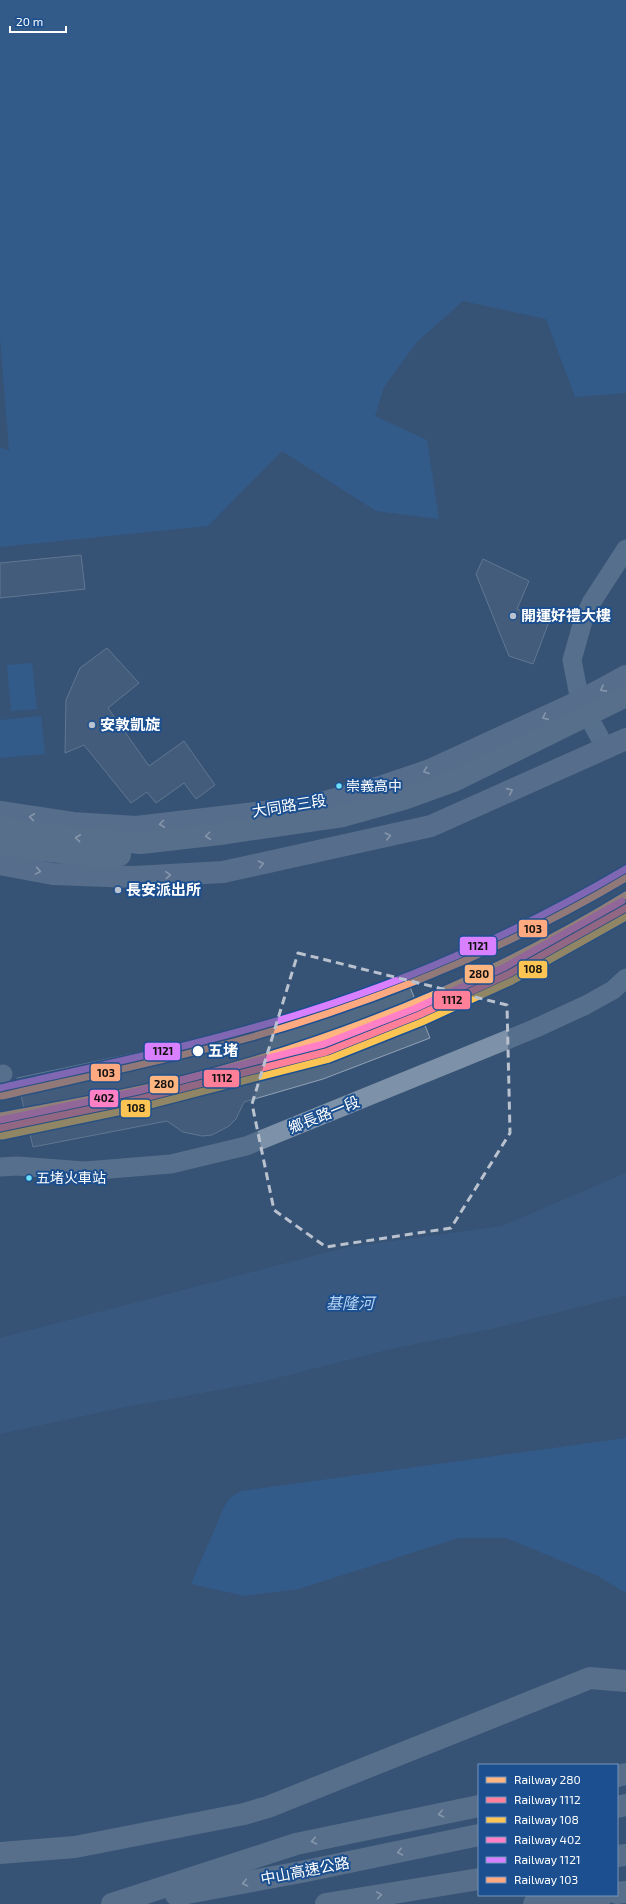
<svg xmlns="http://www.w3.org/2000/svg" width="626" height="1904" font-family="'Exo 2','Noto Sans TC',sans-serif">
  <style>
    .green { fill: #2f66a5 }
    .water { fill: #3b618d }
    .building { fill: #526984; stroke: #92a2b6 }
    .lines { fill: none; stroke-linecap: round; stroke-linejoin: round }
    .street { stroke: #7d92a8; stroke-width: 19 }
    .primary { stroke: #7d8ea7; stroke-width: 22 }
    .highway { stroke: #7e92a7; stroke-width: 22 }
    .highway-bridge { stroke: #7e92a7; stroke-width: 22 }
    .rail-1-casing { stroke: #1b4f8f; stroke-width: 10 }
    .rail-2-casing { stroke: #1b4f8f; stroke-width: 10 }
    .rail-3-casing { stroke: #1b4f8f; stroke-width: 10 }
    .rail-4-casing { stroke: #1b4f8f; stroke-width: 10 }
    .rail-5-casing { stroke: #1b4f8f; stroke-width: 10 }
    .rail-6-casing { stroke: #1b4f8f; stroke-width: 10 }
    .rail-1 { stroke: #ffb580; stroke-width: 7 }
    .rail-2 { stroke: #ff8098; stroke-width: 7 }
    .rail-3 { stroke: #fcc553; stroke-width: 7 }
    .rail-4 { stroke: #ff80c5; stroke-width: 7 }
    .rail-5 { stroke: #d880ff; stroke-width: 7 }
    .rail-6 { stroke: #ffa980; stroke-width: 7 }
    .oneway { stroke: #e5e8ed }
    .oneway2 { stroke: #e5e9ed }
    .marked { fill: none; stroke: #b9c2ce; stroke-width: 3; stroke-dasharray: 8 5; stroke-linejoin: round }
    .poi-dot { fill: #b9c2ce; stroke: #1b4f8f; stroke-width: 1.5 }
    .bus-dot { fill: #6ddff8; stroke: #1b4f8f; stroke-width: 1.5 }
    .stop-dot { fill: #fff; stroke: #1b4f8f; stroke-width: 1.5 }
    .labels { text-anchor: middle; stroke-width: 4; stroke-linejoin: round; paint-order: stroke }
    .bus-label { font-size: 14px; fill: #fff; stroke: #1b4f8f; text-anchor: start }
    .poi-label { font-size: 15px; font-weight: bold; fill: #fff; stroke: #1b4f8f; text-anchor: start }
    .street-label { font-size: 15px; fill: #fff; stroke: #1b4f8f }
    .stop-label { font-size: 15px; font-weight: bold; fill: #fff; stroke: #1b4f8f; text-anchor: start }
    .water-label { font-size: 16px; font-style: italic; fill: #b5d3f5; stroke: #1b4f8f }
    .line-badge { stroke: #1b4f8f; stroke-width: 1.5 }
    .pale-badge-label { font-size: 11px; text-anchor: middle; font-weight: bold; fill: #111 }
  </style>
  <rect width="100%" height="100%" fill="#365274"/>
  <g class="green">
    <polygon points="0,0 626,0 626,393 575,397 546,319 463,301 417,342 384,387 375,416 427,440 439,519 376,511 282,451 208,526 0,547 0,447 9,451 0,338"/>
    <polygon points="32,663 37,709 11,711 7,665"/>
    <polygon points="41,716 45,754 0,758 0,720"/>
    <polygon points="626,1438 626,1593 596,1575 506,1538 458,1538 299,1589 245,1596 191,1584 225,1505 231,1497 241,1491"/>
  </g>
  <polygon class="water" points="626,1173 626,1295 500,1327 395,1348 261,1382 120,1408 0,1434 0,1338 348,1247 502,1226"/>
  <g class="building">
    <polygon points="81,555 85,589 0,598 0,563"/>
    <polygon points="483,559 529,581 517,609 549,622 533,664 509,656 476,574"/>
    <polygon points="107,648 139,683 108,708 149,766 184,741 215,785 196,799 184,783 156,803 147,792 131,803 84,745 65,753 66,700 80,668"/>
    <polygon points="405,974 430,1038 323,1079 244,1102 236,1119 229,1126 212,1135 202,1136 183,1132 167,1121 33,1147 17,1078 183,1043 300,1012"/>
  </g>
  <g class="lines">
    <g class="street">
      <polyline points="606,749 580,701 572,660 583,621 591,603 626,549"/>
      <polyline points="0,1075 3,1074"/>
      <polyline points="0,1167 17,1166 85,1171 171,1164 246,1146 536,1028 586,1005 613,990 626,978"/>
    </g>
    <g class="primary">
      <polyline points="0,812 73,823 136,827 306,807 383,786 430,770 580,701 626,676"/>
      <polyline points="0,864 53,874 134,877 223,872 431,826 626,739"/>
    </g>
    <g class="highway">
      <polyline points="617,1776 626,1774"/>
      <polyline points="617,1807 626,1805"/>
      <polyline points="0,1853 75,1847 244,1814 268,1807 590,1678 626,1681"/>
      <polyline points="617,1856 626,1855"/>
      <polyline points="617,1893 626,1892"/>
      <polyline points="176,1895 301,1872 479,1835"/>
      <polyline points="112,1904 296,1844 479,1806"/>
      <polyline points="326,1904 479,1879"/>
      <polyline points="534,1904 603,1895"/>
    </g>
    <g class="highway-bridge">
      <polyline points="0,827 56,836 141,843 220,834 343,816 404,799 454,781 626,696"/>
      <polyline points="0,845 84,855 120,855"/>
    </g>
    <defs>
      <path id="rail-1" d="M0,1116c59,-11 119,-21 178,-35 158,-40 309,-101 448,-186"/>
      <polyline id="rail-2" points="0,1128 140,1099 326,1052 419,1015 509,974 626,908"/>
      <polyline id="rail-3" points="2,1136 142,1107 329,1059 422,1022 512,981 626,917"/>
      <polyline id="rail-4" points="0,1120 138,1091 324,1044 416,1008 505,967 622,901"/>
      <path id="rail-5" d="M0,1088c102,-23 205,-44 306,-76 112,-35 218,-83 320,-143"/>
      <path id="rail-6" d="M2,1096c83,-19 167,-36 250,-59 132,-38 256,-89 374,-159"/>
    </defs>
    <use href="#rail-1" class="rail-1-casing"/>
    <use href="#rail-2" class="rail-2-casing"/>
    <use href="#rail-3" class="rail-3-casing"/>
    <use href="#rail-4" class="rail-4-casing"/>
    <use href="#rail-5" class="rail-5-casing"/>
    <use href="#rail-6" class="rail-6-casing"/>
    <use href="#rail-1" class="rail-1"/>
    <use href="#rail-2" class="rail-2"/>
    <use href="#rail-3" class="rail-3"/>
    <use href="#rail-4" class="rail-4"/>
    <use href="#rail-5" class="rail-5"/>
    <use href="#rail-6" class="rail-6"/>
  </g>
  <defs><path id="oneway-chevron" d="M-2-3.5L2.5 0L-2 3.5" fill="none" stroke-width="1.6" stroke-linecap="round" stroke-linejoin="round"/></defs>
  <g class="oneway">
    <use href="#oneway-chevron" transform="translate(603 689) rotate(152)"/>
    <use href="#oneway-chevron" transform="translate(545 717) rotate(156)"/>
    <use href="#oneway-chevron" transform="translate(426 771) rotate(160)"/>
    <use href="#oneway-chevron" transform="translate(510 791) rotate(-24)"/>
    <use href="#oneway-chevron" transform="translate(32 817) rotate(-172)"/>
    <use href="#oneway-chevron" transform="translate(162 824) rotate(173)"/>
    <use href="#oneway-chevron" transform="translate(388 836) rotate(-13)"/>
    <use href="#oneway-chevron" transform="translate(261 864) rotate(-12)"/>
    <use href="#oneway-chevron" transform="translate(38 871) rotate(10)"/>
    <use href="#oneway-chevron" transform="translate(168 875) rotate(-3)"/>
  </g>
  <g class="oneway2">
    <use href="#oneway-chevron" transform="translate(208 836) rotate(173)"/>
    <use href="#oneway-chevron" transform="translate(78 838) rotate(-174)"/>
    <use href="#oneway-chevron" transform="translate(441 1814) rotate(168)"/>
    <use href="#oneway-chevron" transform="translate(314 1841) rotate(168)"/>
    <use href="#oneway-chevron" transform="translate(400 1852) rotate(168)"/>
    <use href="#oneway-chevron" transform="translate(245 1883) rotate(169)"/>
    <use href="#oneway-chevron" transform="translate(379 1895) rotate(-9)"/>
  </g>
  <path d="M0 0H626V1904H0ZM298,953l209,52 3,128 -59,95 -125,19 -52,-37 -22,-106z" fill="#365274" fill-opacity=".55" fill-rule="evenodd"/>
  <path class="marked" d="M298,953l209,52 3,128 -59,95 -125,19 -52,-37 -22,-106z"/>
  <g class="poi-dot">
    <circle cx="513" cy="616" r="4"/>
    <circle cx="92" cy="725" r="4"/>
    <circle cx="118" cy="890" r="4"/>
  </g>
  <g class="bus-dot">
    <circle cx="339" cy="786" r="3.5"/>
    <circle cx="29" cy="1178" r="3.5"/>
  </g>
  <circle class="stop-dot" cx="198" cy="1051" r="6"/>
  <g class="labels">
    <g class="bus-label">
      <text x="346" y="791">崇義高中</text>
      <text x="36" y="1183">五堵火車站</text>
    </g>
    <g class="poi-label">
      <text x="521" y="621">開運好禮大樓</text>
      <text x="100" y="730">安敦凱旋</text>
      <text x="126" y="895">長安派出所</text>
    </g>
    <g class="street-label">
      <text transform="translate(289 806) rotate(-9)" y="5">大同路三段</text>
      <text transform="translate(324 1115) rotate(-22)" y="5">鄉長路一段</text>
      <text transform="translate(305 1871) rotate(-11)" y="5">中山高速公路</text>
    </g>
    <g class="stop-label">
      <text x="208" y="1056">五堵</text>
    </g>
    <g class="water-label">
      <text x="350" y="1309">基隆河</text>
    </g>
  </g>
  <g class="line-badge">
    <rect x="518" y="919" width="30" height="19" rx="4" fill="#ffa980"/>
    <rect x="459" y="936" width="38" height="20" rx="4" fill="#d880ff"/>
    <rect x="518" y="960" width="30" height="19" rx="4" fill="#fcc553"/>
    <rect x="464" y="964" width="30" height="20" rx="4" fill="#ffb580"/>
    <rect x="433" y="990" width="38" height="20" rx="4" fill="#ff8098"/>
    <rect x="144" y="1042" width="37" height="19" rx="4" fill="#d880ff"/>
    <rect x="90" y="1063" width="31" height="19" rx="4" fill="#ffa980"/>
    <rect x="203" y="1069" width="37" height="19" rx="4" fill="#ff8098"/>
    <rect x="149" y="1075" width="30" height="19" rx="4" fill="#ffb580"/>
    <rect x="89" y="1089" width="30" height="19" rx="4" fill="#ff80c5"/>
    <rect x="120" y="1099" width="31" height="19" rx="4" fill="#fcc553"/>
  </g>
  <g class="pale-badge-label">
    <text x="533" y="933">103</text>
    <text x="478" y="950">1121</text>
    <text x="533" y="973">108</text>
    <text x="479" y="978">280</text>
    <text x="452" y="1004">1112</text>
    <text x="163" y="1055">1121</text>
    <text x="106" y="1077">103</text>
    <text x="222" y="1082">1112</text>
    <text x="164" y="1088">280</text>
    <text x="104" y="1102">402</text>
    <text x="136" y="1112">108</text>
  </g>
  <rect x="478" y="1764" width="140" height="132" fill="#1b4f8f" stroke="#7695bc"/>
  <rect x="486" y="1777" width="20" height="6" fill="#ffb580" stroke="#7695bc"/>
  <text x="514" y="1784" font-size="12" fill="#ffffff">Railway 280</text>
  <rect x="486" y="1797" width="20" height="6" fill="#ff8098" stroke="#7695bc"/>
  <text x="514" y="1804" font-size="12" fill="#ffffff">Railway 1112</text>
  <rect x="486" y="1817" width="20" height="6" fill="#fcc553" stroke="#7695bc"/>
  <text x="514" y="1824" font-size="12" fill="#ffffff">Railway 108</text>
  <rect x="486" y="1837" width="20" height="6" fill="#ff80c5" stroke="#7695bc"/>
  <text x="514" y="1844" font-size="12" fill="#ffffff">Railway 402</text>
  <rect x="486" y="1857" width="20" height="6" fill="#d880ff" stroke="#7695bc"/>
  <text x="514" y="1864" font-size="12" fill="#ffffff">Railway 1121</text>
  <rect x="486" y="1877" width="20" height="6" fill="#ffa980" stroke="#7695bc"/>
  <text x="514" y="1884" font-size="12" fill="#ffffff">Railway 103</text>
  <path d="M10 26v6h56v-6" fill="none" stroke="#ffffff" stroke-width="2"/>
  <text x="16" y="26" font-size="12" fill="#ffffff" stroke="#1b4f8f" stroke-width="3" paint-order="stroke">20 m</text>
</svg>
